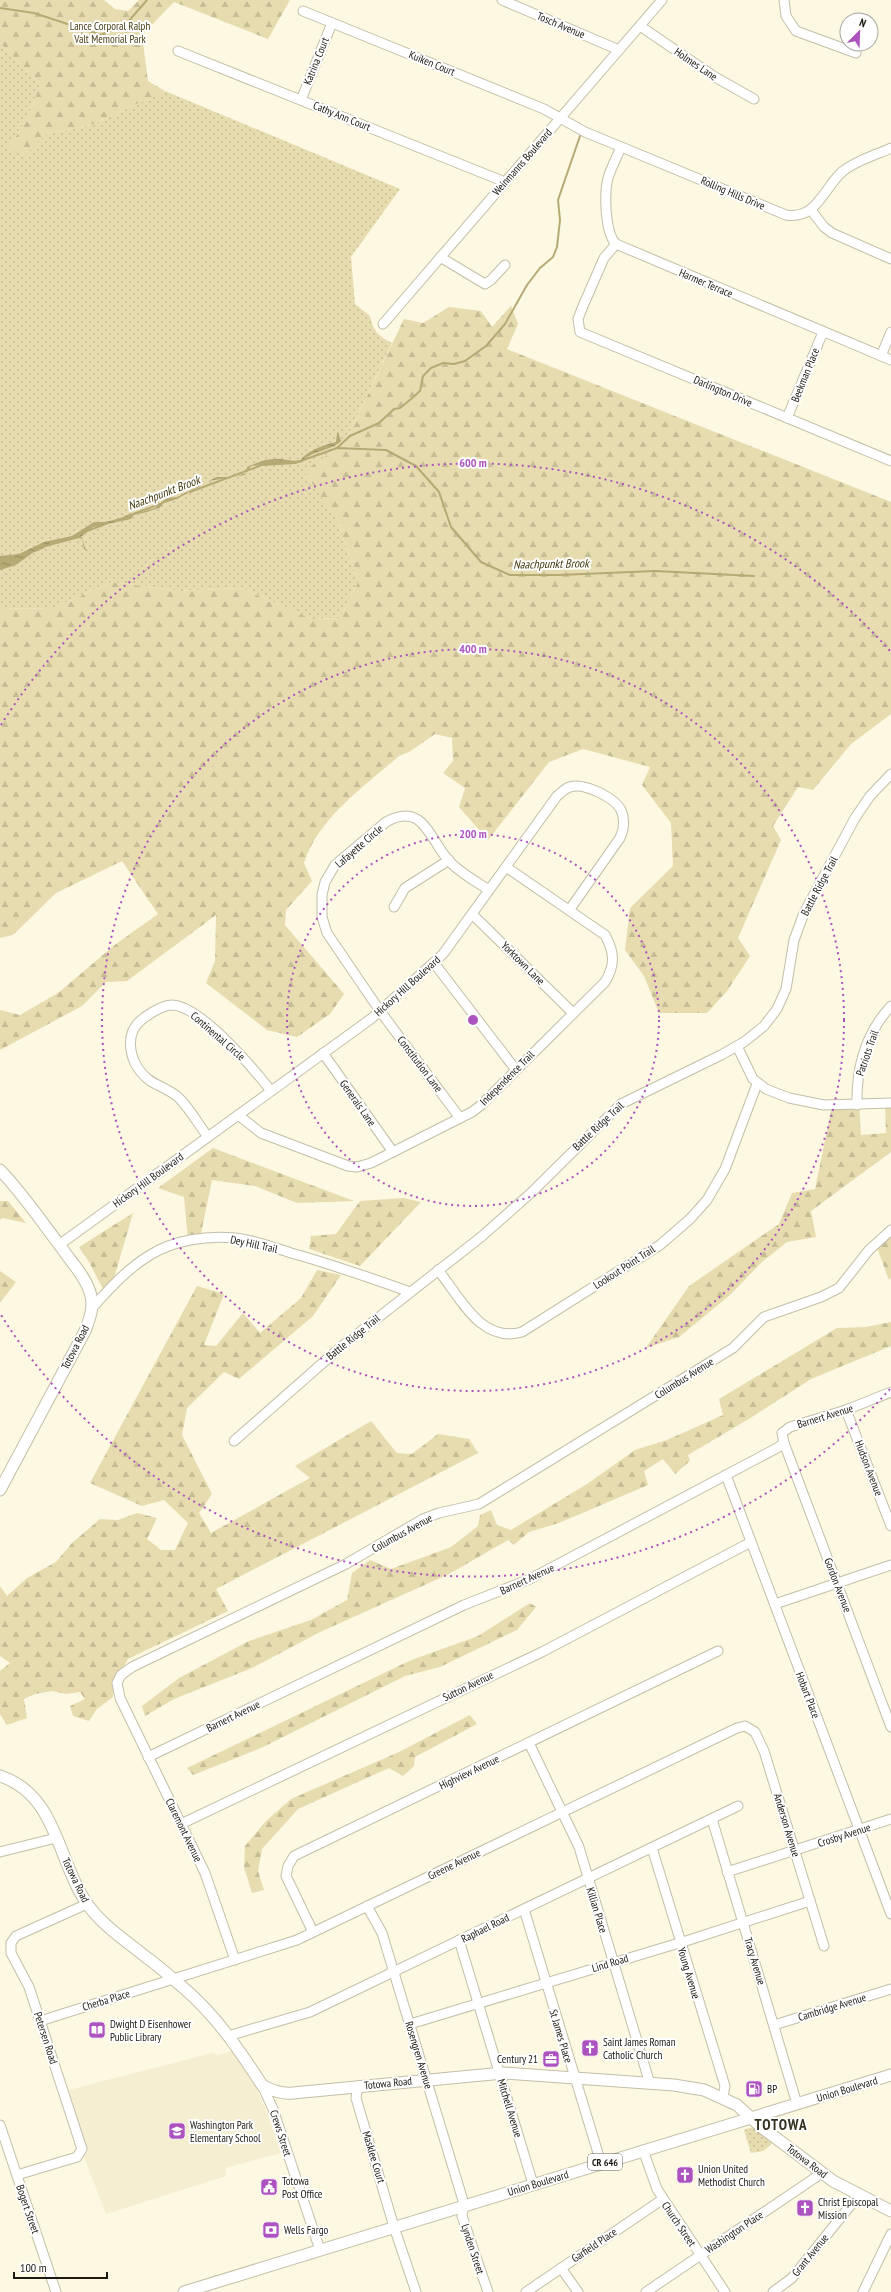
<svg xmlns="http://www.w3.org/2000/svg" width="891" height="2292" font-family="'PT Sans Narrow',sans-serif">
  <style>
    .built { fill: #f5eed0 }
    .grass { fill: url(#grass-dots) }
    .forest { fill: url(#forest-firs) }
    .water { fill: url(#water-ripples) }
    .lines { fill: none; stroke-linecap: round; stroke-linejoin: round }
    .stream { stroke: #b5a974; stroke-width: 2 }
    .minor-casing { stroke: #c3bea8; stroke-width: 11 }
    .major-casing { stroke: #c3bea8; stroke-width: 13 }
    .minor { stroke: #fff; stroke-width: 9 }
    .major { stroke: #fff; stroke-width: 11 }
    .ring { fill: none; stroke: #ad53bf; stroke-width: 2; stroke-dasharray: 2 4 }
    .labels { text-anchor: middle; stroke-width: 4; stroke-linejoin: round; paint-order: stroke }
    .shield { fill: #fff; stroke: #5f5e58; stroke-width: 1 }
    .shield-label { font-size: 10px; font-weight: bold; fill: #1b1911 }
    .street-label { font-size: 11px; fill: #1b1911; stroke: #fff }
    .park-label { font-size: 11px; fill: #473e13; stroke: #fff }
    .poi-label { font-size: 11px; fill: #1b1911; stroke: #fff; text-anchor: start }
    .water-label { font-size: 12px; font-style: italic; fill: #433a0e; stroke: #fff }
    .district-label { font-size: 15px; font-weight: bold; letter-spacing: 1px; fill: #35311f; stroke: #fff }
    .centre { fill: #ad53bf; stroke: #fff; stroke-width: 2 }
    .ring-label { font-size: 12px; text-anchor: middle; font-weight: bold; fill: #ad53bf; stroke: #fff; stroke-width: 4; stroke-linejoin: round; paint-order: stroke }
  </style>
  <defs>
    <pattern id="grass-dots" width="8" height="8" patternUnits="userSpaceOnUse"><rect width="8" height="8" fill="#e7dcaf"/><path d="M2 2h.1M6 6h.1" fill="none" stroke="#c6bc96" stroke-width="1.8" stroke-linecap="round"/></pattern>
    <pattern id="forest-firs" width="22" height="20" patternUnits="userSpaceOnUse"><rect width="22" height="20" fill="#e7dcaf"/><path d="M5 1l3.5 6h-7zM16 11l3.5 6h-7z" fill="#c6bc96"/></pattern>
    <pattern id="water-ripples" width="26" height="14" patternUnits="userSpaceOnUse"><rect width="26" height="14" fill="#b5a974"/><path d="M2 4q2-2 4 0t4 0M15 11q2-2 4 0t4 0" fill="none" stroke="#92895e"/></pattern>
  </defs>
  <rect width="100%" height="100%" fill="#fdf8e1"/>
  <polygon class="built" points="231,2051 235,2054 255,2085 266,2110 281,2153 225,2168 226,2176 106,2214 84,2157 88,2152 69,2090 212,2053 218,2055"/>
  <g class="grass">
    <path d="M0,43l40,41 -12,33 -20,32 38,-15 45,-9 74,-34 235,98 -49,68 4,47 15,12c3,15 9,21 22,27l-48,101 -39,27 33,51 20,60 -18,36 -28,1 -71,-31 -61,3 -68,-9 -61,27 -51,-1z"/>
    <polygon points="753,2127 773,2143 763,2151 751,2153 744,2130"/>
  </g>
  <g class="forest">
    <polygon points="0,0 104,0 115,9 128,11 139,0 290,0 268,39 174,2 142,35 148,81 165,91 91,125 46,134 25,156 8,149 28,117 40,84 0,43"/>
    <path d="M511,306l7,18 -11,25 384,153v212l-40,30 -38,46 -15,-3 -25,39 8,14 -43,98 12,18 -23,35 -20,22h-48l-15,-37 -19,-26 5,-42 43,-42 -2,-43 -29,-38 8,-18 -67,-18 -34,13 -61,78 -29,-33 6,-19 -22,-15 10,-12 -1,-23 -17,-4 -26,18 -10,4c-34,30 -81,62 -95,107l8,18 -26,29 -1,15 59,69 -14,20 -33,23 -30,-7 -61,-47 9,-22 1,-46 -89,66 -21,1 -24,24 -82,44v-40l20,5 38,-22 58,-49 42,-30 -36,-53 -66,32 -43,42 -13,3v-330l51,1 61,-27 68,9 61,-3 71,31 28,-1 18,-36 -20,-60 -34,-51 40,-27 60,-125 19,4 26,-16 32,4 11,16z"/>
    <polygon points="885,1103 891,1103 891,1152 811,1211 816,1237 787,1242 762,1262 730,1295 679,1337 646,1348 689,1286 779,1224 792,1193 815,1189 832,1106 859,1104 861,1135 886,1133"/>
    <polygon points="213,1148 354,1201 297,1203 255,1186 212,1180 200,1238 188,1240 184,1197 158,1188"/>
    <polygon points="403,1198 421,1202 360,1266 309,1249 311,1236 336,1234 360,1201"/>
    <polygon points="0,1201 8,1201 26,1223 2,1218 0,1220"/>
    <polygon points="133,1213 112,1285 103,1289 89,1262 79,1247"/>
    <polygon points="891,1234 891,1278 889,1280 876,1245"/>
    <polygon points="317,1270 341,1275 313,1316 239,1379 224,1372 187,1408 182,1435 212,1494 199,1513 211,1533 310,1478 295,1466 371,1421 397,1453 412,1454 438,1434 469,1439 478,1453 216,1589 228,1611 128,1659 113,1685 113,1697 97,1709 89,1721 73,1716 70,1706 85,1699 80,1692 66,1694 52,1691 35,1694 24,1699 27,1718 7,1725 0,1714 0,1671 10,1663 0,1656 0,1586 7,1596 27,1578 56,1562 72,1543 100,1519 118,1520 137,1513 157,1518 147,1539 161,1550 175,1550 188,1523 164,1500 142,1506 90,1483 197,1286 224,1294 204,1345 216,1346 243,1313 260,1333 301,1298"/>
    <polygon points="0,1271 16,1282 0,1303"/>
    <polygon points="891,1322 891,1346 811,1379 752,1417 688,1455 690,1461 675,1474 663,1459 644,1471 648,1485 559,1523 529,1532 514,1545 508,1540 449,1574 320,1632 252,1668 174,1699 145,1716 142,1706 179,1678 249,1641 311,1620 347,1600 352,1573 370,1560 391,1569 451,1547 478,1526 480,1515 491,1510 497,1525 511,1530 587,1484 635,1450 667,1440 723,1415 719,1399 837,1328 866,1327"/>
    <polygon points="530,1603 536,1607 517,1630 440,1667 405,1676 261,1748 193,1775 187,1768 409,1661 478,1636"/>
    <polygon points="470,1715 477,1724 415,1757 414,1766 403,1776 389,1768 298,1809 262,1849 258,1871 264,1890 252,1893 244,1867 245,1846 265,1822 291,1799 399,1752"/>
  </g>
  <path class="water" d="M343,426l-5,6 3,9c-8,9 -28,9 -40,21l-50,4 -6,9 -36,6 -32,18 -13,4 -5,5 -12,4 -13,3 -3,4 -38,8 -12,10c3,4 2,10 7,14l-4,-2 -2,-10 -3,-1 -41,11 -22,16 -16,5v-14l19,-2 25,-12 28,-6 22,-14h12l49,-14 11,-10 11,-1 40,-20h17l12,-4 1,-6c9,-4 21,-9 31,-8 9,0 14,3 23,1 5,-9 25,-16 35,-18l1,-9z"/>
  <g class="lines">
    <g class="stream">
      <polyline points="0,8 34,13 101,35 127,23 147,0"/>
      <polyline points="337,448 350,436 379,423 394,409 400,408 411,399 420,391 423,376 431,368 443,363 454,364 465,361 486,346 505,324 527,285 540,268 553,257 557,247 560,220 558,200 580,136"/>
      <polyline points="190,492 262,465 295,463 337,448 386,450 416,466 439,492 451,527 481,562 510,575 559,575 655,571 754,576"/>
      <polyline points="125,517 160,504"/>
      <polyline points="87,531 108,523"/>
      <polyline points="35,551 44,547"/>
    </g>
    <defs>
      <g id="minor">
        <polyline points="502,0 619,50"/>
        <polyline points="784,0 786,16 796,31 856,53"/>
        <path d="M303,11l241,98 41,23 201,83c31,5 38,-28 57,-44 14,-11 33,-16 48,-23"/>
        <polyline points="640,26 715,77 754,99"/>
        <polyline points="178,51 505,182"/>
        <polyline points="301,100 332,23"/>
        <path d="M621,147c-4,10 -10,21 -13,31 -4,16 -3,55 8,66l275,116"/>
        <polyline points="811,210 824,227 832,233 891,259"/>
        <polyline points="616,244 604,258 583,306 578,319 580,332 891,461"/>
        <polyline points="440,257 485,284 491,280 505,265"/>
        <polyline points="383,324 662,0"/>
        <polyline points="881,356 891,332"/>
        <polyline points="787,418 823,332"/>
        <polyline points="394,907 405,888 449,860"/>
        <polyline points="472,914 573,1013"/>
        <polyline points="434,963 516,1070"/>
        <polyline points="737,1046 753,1079 766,1089 789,1098 824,1105 891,1103"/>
        <polyline points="323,1053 393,1152"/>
        <path d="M857,1105c-1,-37 9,-72 34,-99"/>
        <path d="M238,1115l23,18 87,33 9,1 14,-4 101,-51 8,-6 125,-124c10,-17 10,-29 0,-47l-99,-68"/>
        <path d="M460,1118l-80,-107 -53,-78 -5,-16v-22l3,-13 10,-17 51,-43c39,-22 44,21 65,41 11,11 26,19 38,27"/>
        <path d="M208,1137c-9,-12 -18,-28 -29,-39 -17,-15 -31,-11 -44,-35 -6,-13 -7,-29 3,-40 7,-7 24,-18 34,-18 29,1 82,64 99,86"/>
        <path d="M59,1245l313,-227 71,-64 114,-158c4,-3 8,-8 13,-9 14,-5 45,11 51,23 4,9 3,19 -1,28l-50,71"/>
        <path d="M438,1270c22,27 43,74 84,62l138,-87 30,-26 17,-19 18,-31 32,-85"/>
        <path d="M92,1308c18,-20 35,-39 58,-53 24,-15 58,-20 85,-17 20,2 38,9 56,15 40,11 80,25 119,39"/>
        <polyline points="846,1410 891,1526"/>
        <polyline points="234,1441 342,1346 481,1237 532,1192 621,1104 721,1055 744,1042 764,1026 777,1009 786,989 794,940 804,913 855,818 870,796 891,774"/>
        <polyline points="784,1443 891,1727"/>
        <polyline points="726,1475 891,1914"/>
        <polyline points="775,1604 891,1565"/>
        <polyline points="529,1743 579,1847 650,2084"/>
        <polyline points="148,1757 464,1605 530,1579 777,1448 784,1443 782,1433 790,1427 846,1410 891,1392"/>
        <polyline points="712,1819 797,2104"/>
        <polyline points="181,1824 542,1652 751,1542"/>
        <polyline points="652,1848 725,2086 723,2097"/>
        <polyline points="0,1852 56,1838"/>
        <polyline points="727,1872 891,1819"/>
        <polyline points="367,1906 382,1933 464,2204 462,2216 488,2292"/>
        <polyline points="524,1909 601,2163"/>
        <polyline points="313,1932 286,1876 288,1866 294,1856 718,1651"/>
        <polyline points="459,1940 533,2184"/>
        <polyline points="235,1960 205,1873 120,1698 117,1683 121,1675 132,1667 346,1564 423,1519 439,1513 479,1504 733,1348 764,1317 821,1297 839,1288 869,1250 891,1230"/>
        <polyline points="40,2021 297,1940 737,1728 745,1726 755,1732 764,1751 824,1946"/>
        <polyline points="410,2024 689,1940 810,1901"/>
        <polyline points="774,2025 891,1989"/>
        <polyline points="228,2036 310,2012 738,1806"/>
        <polyline points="262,2085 273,2109 320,2250"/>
        <polyline points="358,2086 356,2098 394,2227 416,2292"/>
        <polyline points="0,2125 56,2292"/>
        <polyline points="643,2150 657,2189 725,2292"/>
        <polyline points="17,2175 77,2157 82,2149 29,1987 11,1953 11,1943 16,1936 87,1904"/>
        <polyline points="561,2268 578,2292"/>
        <polyline points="526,2292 663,2199"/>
        <polyline points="646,2292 822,2173"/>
        <polyline points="773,2292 792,2278 858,2196"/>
        <polyline points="863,2292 891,2234"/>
      </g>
      <g id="major">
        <path d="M0,1170c23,24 41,51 61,77 10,15 26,31 30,49 3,13 -2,24 -6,35l-85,159"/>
        <path d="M0,1776c58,19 57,86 88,129 16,22 37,35 58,52 14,10 27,22 40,33 31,27 54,61 76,95 10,6 19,9 31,8l210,-20 171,12 30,5 33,15 23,21 73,55 58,30"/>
        <polyline points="184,2292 891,2075"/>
      </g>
    </defs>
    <use href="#minor" class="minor-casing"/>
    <use href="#major" class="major-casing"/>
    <use href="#minor" class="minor"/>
    <use href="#major" class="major"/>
  </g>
  <g class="ring">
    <circle cx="473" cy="1020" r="186"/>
    <circle cx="473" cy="1020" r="371"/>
    <path d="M890 1389A557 557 0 0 1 1 1315M1 725A557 557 0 0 1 890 651"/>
  </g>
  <defs>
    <symbol id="library-square" viewBox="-11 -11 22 22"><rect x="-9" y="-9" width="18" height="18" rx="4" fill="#ad53bf" stroke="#fff"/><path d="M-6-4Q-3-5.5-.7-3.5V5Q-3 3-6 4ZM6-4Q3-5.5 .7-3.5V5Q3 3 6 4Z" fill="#fff"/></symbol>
    <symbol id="church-square" viewBox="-11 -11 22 22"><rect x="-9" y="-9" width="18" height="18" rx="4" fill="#ad53bf" stroke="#fff"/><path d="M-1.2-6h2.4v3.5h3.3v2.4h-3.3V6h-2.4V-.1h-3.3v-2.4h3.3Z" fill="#fff"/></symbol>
    <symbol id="office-square" viewBox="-11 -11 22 22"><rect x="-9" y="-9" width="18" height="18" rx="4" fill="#ad53bf" stroke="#fff"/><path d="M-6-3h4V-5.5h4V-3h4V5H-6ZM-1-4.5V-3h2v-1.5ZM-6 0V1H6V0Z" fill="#fff"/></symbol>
    <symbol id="fuel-square" viewBox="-11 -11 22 22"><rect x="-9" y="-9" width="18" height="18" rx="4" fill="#ad53bf" stroke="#fff"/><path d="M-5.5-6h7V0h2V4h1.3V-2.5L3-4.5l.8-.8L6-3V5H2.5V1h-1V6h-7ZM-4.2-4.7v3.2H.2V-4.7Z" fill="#fff"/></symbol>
    <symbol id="school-square" viewBox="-11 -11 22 22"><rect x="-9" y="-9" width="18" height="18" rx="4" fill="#ad53bf" stroke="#fff"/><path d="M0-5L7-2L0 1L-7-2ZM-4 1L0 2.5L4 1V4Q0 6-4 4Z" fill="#fff"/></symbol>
    <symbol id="civic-square" viewBox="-11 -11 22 22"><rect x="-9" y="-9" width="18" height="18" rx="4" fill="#ad53bf" stroke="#fff"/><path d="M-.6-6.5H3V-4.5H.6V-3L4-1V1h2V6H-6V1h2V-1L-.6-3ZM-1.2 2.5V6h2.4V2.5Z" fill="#fff"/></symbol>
    <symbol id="bank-square" viewBox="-11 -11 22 22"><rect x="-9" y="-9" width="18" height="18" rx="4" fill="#ad53bf" stroke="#fff"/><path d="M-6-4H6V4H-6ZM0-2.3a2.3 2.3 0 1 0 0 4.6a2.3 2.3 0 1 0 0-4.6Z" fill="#fff"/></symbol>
  </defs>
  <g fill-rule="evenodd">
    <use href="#library-square" x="87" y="2020" width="20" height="20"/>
    <use href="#church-square" x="580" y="2038" width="20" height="20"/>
    <use href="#office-square" x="541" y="2049" width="20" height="20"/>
    <use href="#fuel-square" x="744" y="2079" width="20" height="20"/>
    <use href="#school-square" x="167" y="2121" width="20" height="20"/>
    <use href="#church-square" x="675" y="2165" width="20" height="20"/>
    <use href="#civic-square" x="259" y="2177" width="20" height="20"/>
    <use href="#church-square" x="795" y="2198" width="20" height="20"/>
    <use href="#bank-square" x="261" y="2220" width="20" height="20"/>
  </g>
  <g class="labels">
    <rect class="shield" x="588" y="2154" width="34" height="16" rx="3"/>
    <g class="shield-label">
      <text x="605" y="2166">CR 646</text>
    </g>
    <g class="street-label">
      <text transform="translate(561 25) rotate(23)" y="4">Tosch Avenue</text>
      <text transform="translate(316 61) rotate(-68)" y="4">Katrina Court</text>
      <text transform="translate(432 63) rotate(22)" y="4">Kuiken Court</text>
      <text transform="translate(696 64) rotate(34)" y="4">Holmes Lane</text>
      <text transform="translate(342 116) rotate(22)" y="4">Cathy Ann Court</text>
      <text transform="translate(522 162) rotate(-49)" y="4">Weinmanns Boulevard</text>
      <text transform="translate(733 193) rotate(23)" y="4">Rolling Hills Drive</text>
      <text transform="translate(706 283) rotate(23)" y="4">Harmer Terrace</text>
      <text transform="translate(805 375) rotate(-68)" y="4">Beekman Place</text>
      <text transform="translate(723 391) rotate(23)" y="4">Darlington Drive</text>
      <text transform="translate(359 846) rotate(-41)" y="4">Lafayette Circle</text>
      <text transform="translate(819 886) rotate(-62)" y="4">Battle Ridge Trail</text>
      <text transform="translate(523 963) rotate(45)" y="4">Yorktown Lane</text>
      <text transform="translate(407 986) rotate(-42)" y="4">Hickory Hill Boulevard</text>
      <text transform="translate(218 1036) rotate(41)" y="4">Continental Circle</text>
      <text transform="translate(867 1053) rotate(-71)" y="4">Patriots Trail</text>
      <text transform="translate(420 1064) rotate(53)" y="4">Constitution Lane</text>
      <text transform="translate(507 1078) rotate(-45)" y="4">Independence Trail</text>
      <text transform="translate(358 1103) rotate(55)" y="4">Generals Lane</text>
      <text transform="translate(598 1126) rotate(-43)" y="4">Battle Ridge Trail</text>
      <text transform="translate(148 1180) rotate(-36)" y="4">Hickory Hill Boulevard</text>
      <text transform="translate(254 1244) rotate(12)" y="4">Dey Hill Trail</text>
      <text transform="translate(624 1267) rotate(-33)" y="4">Lookout Point Trail</text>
      <text transform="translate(353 1337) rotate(-39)" y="4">Battle Ridge Trail</text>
      <text transform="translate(75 1347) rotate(-63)" y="4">Totowa Road</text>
      <text transform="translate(684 1378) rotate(-32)" y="4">Columbus Avenue</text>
      <text transform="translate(825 1416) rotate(-17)" y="4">Barnert Avenue</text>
      <text transform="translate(869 1468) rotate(69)" y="4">Hudson Avenue</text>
      <text transform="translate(402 1533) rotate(-29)" y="4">Columbus Avenue</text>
      <text transform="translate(527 1579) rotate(-25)" y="4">Barnert Avenue</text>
      <text transform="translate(838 1585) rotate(69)" y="4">Gordon Avenue</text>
      <text transform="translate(468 1686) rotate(-26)" y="4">Sutton Avenue</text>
      <text transform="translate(808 1695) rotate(69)" y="4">Hobart Place</text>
      <text transform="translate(233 1716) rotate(-26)" y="4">Barnert Avenue</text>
      <text transform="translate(469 1772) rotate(-26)" y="4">Highview Avenue</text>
      <text transform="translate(787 1825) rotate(73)" y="4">Anderson Avenue</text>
      <text transform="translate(184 1830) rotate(64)" y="4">Claremont Avenue</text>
      <text transform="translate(844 1835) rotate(-18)" y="4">Crosby Avenue</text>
      <text transform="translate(454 1864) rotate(-26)" y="4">Greene Avenue</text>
      <text transform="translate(76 1880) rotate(64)" y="4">Totowa Road</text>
      <text transform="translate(597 1910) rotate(73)" y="4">Killian Place</text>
      <text transform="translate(485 1928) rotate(-26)" y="4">Raphael Road</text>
      <text transform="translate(755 1961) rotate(73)" y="4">Tracy Avenue</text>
      <text transform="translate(610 1963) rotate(-17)" y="4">Lind Road</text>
      <text transform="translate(689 1973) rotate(73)" y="4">Young Avenue</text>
      <text transform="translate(106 2000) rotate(-17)" y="4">Cherba Place</text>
      <text transform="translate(832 2007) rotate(-17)" y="4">Cambridge Avenue</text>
      <text transform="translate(561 2036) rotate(73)" y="4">St James Place</text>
      <text transform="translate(46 2038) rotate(72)" y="4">Petersen Road</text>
      <text transform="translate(419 2055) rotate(73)" y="4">Rosengren Avenue</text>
      <text transform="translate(388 2083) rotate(-6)" y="4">Totowa Road</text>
      <text transform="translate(847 2089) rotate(-17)" y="4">Union Boulevard</text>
      <text transform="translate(510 2108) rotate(73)" y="4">Mitchell Avenue</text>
      <text transform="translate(281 2133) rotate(72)" y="4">Crews Street</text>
      <text transform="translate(374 2157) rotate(73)" y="4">Masklee Court</text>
      <text transform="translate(807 2161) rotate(37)" y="4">Totowa Road</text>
      <text transform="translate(538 2183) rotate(-17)" y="4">Union Boulevard</text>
      <text transform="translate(28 2209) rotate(71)" y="4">Bogert Street</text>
      <text transform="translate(679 2224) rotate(56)" y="4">Church Street</text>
      <text transform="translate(734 2232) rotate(-34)" y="4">Washington Place</text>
      <text transform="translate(594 2245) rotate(-34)" y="4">Garfield Place</text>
      <text transform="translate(473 2249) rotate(72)" y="4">Lynden Street</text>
      <text transform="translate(810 2255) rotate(-51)" y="4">Grant Avenue</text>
    </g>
    <g class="park-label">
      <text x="110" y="30">Lance Corporal Ralph<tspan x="110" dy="13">Valt Memorial Park</tspan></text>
    </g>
    <g class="poi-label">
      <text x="110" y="2028">Dwight D Eisenhower<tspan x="110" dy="13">Public Library</tspan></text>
      <text x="603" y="2046">Saint James Roman<tspan x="603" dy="13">Catholic Church</tspan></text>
      <text x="538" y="2063" text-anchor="end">Century 21</text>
      <text x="767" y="2093">BP</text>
      <text x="190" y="2129">Washington Park<tspan x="190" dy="13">Elementary School</tspan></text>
      <text x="698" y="2173">Union United<tspan x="698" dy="13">Methodist Church</tspan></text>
      <text x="282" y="2185">Totowa<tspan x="282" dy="13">Post Office</tspan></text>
      <text x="818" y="2206">Christ Episcopal<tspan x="818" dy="13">Mission</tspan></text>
      <text x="284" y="2234">Wells Fargo</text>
    </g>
    <g class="water-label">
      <text transform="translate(164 493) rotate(-21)" y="4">Naachpunkt Brook</text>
      <text transform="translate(551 564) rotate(-1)" y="4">Naachpunkt Brook</text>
    </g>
    <g class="district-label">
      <text x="781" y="2130">TOTOWA</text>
    </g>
  </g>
  <circle cx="473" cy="1020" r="6" class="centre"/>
  <g class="ring-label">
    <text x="473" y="467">600 m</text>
    <text x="473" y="653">400 m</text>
    <text x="473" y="838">200 m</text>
  </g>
  <g transform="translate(859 32) rotate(23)"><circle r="19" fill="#ffffff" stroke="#a4a3a0"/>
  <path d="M0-3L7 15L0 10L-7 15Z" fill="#ad53bf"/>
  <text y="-6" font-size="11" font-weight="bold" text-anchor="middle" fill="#1b1911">N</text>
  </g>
  <path d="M14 2272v6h93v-6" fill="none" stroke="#1b1911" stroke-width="2"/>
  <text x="20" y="2272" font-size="12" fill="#1b1911" stroke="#ffffff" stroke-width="3" paint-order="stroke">100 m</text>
</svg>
